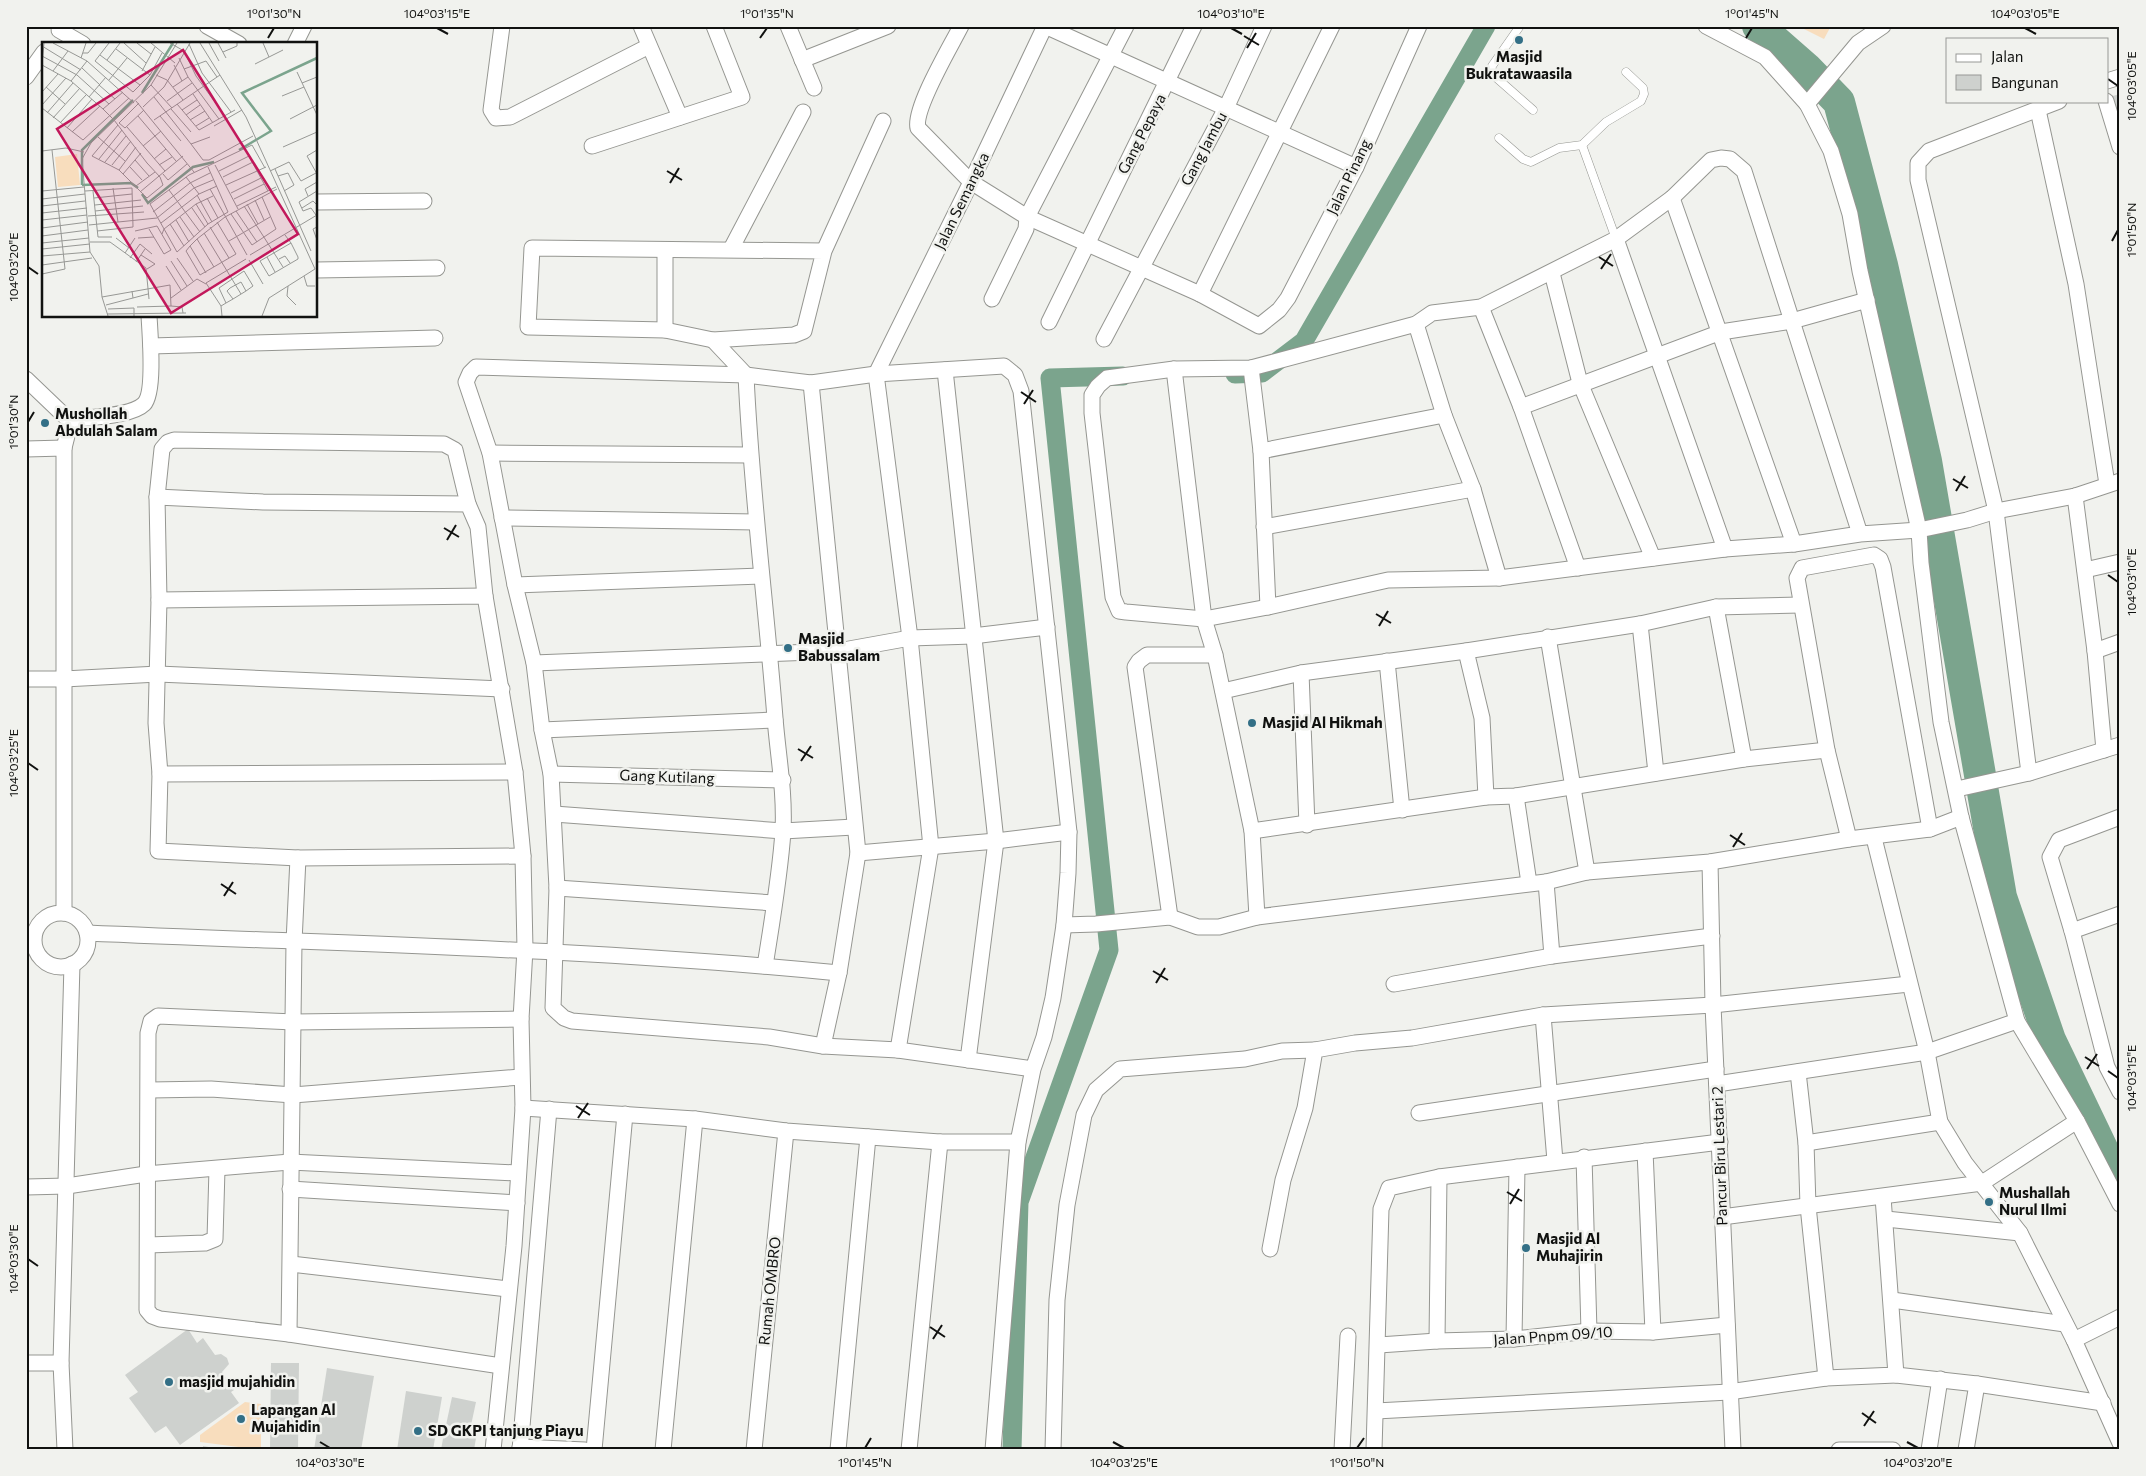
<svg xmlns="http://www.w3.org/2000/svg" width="2146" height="1476" font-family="Commissioner,sans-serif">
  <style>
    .green { fill: #f8ddbd }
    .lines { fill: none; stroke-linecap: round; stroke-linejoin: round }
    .canal { stroke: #7ba48d; stroke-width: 19 }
    .river { stroke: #7ba48d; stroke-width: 32 }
    .building { fill: #ced1ce }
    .service-casing { stroke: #959691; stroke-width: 9 }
    .minor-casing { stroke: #959691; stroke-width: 17 }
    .service { stroke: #fff; stroke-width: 8 }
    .minor { stroke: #fff; stroke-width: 15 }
    .ticks { fill: none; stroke: #111210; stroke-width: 2 }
    .poi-dot { fill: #336f86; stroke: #f1f2ee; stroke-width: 2 }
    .labels { text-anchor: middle; stroke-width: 5; stroke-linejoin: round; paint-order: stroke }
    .poi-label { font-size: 15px; font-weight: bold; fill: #111210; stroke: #f1f2ee; text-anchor: start }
    .street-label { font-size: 15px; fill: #111210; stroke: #f1f2ee }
    .inset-river { fill: none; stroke: #7ba48d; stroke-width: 2.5 }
    .inset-road { fill: none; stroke: #979895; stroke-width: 1 }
    .view { fill: #c2185b; fill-opacity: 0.15; stroke: #c2185b; stroke-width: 2.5 }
    .inset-edge { fill: none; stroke: #111210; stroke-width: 2.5 }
    .neatline { fill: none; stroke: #111210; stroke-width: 2 }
    .ticks-label { font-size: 12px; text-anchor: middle; fill: #111210 }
  </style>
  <rect width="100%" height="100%" fill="#f1f2ee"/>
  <g class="green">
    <polygon points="1798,26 1831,26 1824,39"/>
    <polygon points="245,1402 261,1404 261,1450 200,1442 200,1435"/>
  </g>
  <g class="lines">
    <g class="canal">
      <polyline points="1235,374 1262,373 1304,341 1486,26"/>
      <polyline points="1012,1450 1019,1202 1109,950 1050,378 1123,376"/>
    </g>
    <polyline class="river" points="1758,26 1806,68 1839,102 1882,265 1926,461 2001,897 2050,1040 2120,1186"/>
  </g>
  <g class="building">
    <polygon points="2120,94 2120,121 2109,97"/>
    <polygon points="188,1329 197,1343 203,1338 215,1355 221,1354 227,1358 229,1364 222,1372 234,1390 231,1392 239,1403 180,1445 166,1426 155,1433 129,1398 138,1392 125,1375"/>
    <polygon points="271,1363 299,1363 298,1450 270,1450"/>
    <polygon points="327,1368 374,1376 361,1450 314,1450"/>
    <polygon points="406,1391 442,1397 433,1450 397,1450"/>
    <polygon points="452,1397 476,1402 470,1430 446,1425"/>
    <polygon points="444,1433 476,1438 474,1450 441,1450"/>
    <polygon points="203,1446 220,1449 220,1450 203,1450"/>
  </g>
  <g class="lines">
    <defs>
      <g id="service">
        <polyline points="1520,26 1492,66 1491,73 1533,110"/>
        <polyline points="1499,138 1523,159 1531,162 1559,148 1582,145 1606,122 1641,101 1644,94 1643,88 1626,72"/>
        <polyline points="1582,145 1616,239"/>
      </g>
      <g id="minor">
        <polyline points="61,26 59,30 83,44"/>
        <polyline points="207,26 239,44"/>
        <polyline points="502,26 491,110 496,118 510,117 649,46"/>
        <polyline points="641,26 680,117"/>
        <polyline points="788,26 814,88"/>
        <path d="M961,26c-10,20 -48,83 -43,102l53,54 56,35 173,77 59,32 20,-16 9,-12 68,-131 63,-141"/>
        <polyline points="1045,26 1356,167"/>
        <polyline points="1706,26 1765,57 1807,104 1831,151 1850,214 1860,271 1919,530 1921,563 1941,722 1961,817 2017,1021 2077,1121 2120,1204"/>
        <polyline points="295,44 304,26"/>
        <polyline points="802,60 888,26"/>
        <polyline points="26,77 44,52"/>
        <polyline points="2107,81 2120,77"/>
        <polyline points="2106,101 2120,147"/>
        <polyline points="1807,104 1858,43 1883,26"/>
        <polyline points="2038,110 2076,284 2107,484"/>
        <polyline points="592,146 742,97 714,26"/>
        <polyline points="1672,198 1794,544"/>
        <polyline points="316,202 424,201"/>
        <polyline points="1616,239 1725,549"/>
        <polyline points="731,249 803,112"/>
        <polyline points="824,251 532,248 528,327 665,330 713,340 794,335 804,331 824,251 883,121"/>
        <polyline points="316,270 437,268"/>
        <polyline points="1552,273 1580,383 1653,558"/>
        <polyline points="1200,294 1332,26"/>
        <polyline points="992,299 1026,229 1027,217 1126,26"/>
        <polyline points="1481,307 1521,407 1578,568"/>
        <polyline points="1049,322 1194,26"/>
        <polyline points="1416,324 1444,415 1473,489 1499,578"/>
        <polyline points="665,330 665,250"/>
        <polyline points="1104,339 1226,108 1264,26"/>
        <path d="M713,340l33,35c5,115 20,228 29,343 3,38 10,74 8,113 -3,45 -11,90 -18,135"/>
        <polyline points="151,346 435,338"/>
        <polyline points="1251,368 1261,451 1268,607"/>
        <polyline points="1174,369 1204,619 1215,655 1252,831 1257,917"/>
        <polyline points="945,370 996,841 968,1060"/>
        <polyline points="26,379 72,423"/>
        <polyline points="811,383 858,853 839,973 823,1046"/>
        <polyline points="1521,407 1721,332 1792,321 1867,300"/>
        <path d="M64,448l5,-20 7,-9c17,-2 56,-3 68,-15 11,-11 6,-71 5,-88"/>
        <polyline points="26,449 64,448 64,913"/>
        <polyline points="1261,451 1444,415"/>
        <polyline points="490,453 750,455"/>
        <polyline points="2075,496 2095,651 2104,750"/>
        <polyline points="157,497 263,502 468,504 478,527 485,596"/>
        <polyline points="468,504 455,450 444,444 174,440 168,442 162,449 157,497 159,600 156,723 160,774 158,851 298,858 523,856"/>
        <polyline points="502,518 756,522"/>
        <polyline points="1264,527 1473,489"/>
        <polyline points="1860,534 1744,171 1730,159 1721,158 1711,160 1672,198 1616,239 1481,307 1432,313 1416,324 1251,368 1174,369 1107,378 1098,386 1092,395 1092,413 1113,597 1119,611 1126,612 1204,619 1268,607 1388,580 1499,578 1725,549 1794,544 1860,534 1919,530 1967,520 1996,511 2075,496 2120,481"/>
        <polyline points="2085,570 2120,562"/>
        <polyline points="515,585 761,576"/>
        <polyline points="159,600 485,596 515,772 523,856 525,949 521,1019 523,1108 514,1246 493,1450"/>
        <polyline points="1716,607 1744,759"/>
        <polyline points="1640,624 1656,773"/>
        <polyline points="1548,637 1587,872"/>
        <polyline points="1466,651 1482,718 1486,797"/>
        <polyline points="2095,651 2120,642"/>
        <polyline points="1387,661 1402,810"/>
        <polyline points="534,663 838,651 910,638 973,636 1047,627"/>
        <polyline points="1301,673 1307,825"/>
        <polyline points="26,679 64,679 158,674 502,689"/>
        <polyline points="1223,691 1301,673 1466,651 1640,624 1716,607 1800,605"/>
        <polyline points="542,730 775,720"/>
        <polyline points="2029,773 1996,511 1918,180 1918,163 1929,151 2059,101"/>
        <polyline points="160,774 515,772"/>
        <polyline points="551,774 783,780"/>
        <polyline points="1957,789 2029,773 2120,745"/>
        <polyline points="1516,796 1529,883"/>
        <polyline points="554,814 783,831 854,827"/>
        <polyline points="2120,817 2059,840 2050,857 2072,931 2107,1067 2120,1092"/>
        <polyline points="1252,831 1486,797 1516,796 1744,759 1827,750"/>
        <polyline points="1874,838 1927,1052 1940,1122 1965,1163 2020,1233 2074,1340 2120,1443"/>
        <polyline points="1849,839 1827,750 1797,578 1802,568 1874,555 1880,559 1883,567 1930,829"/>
        <polyline points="858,853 996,841 1069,832"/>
        <polyline points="1710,862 1713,1005 1733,1450"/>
        <polyline points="1546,882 1552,956"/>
        <polyline points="557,888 774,903"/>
        <circle cx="61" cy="940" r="27"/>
        <polyline points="1170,917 1135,667 1139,661 1147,655 1215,655"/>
        <polyline points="1064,925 1096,924 1170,917 1198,927 1219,927 1257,917 1546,882 1587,872 1710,862 1849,839 1930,829 1961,817"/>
        <polyline points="2072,931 2120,914"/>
        <path d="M87,933c251,11 502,15 752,40"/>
        <polyline points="1394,984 1552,956 1712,936"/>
        <polyline points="1543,1015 1555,1161"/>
        <polyline points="898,1050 931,847 910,638 876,374 971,182 1045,26"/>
        <polyline points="1798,1072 1806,1143 1808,1206 1826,1378"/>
        <polyline points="1717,1084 1927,1052 2017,1021"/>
        <polyline points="150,1090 211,1089 293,1095 521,1077"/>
        <polyline points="523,1108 695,1119 786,1131 940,1142 1018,1142"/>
        <polyline points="1419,1113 1716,1069"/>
        <polyline points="1806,1143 1940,1122"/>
        <polyline points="1645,1151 1653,1332"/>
        <polyline points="1584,1157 1589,1331"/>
        <polyline points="26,1187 67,1186 146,1174 290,1162 517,1173"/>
        <polyline points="290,1189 517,1203"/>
        <polyline points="1722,1217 1982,1183 2077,1121"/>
        <polyline points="1886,1219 2020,1233"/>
        <polyline points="148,1245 205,1243 215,1239 217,1169"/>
        <polyline points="1270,1249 1283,1180 1305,1108 1315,1050 1355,1043 1412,1038 1543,1015 1713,1005 1909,984"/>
        <polyline points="291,1264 508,1289"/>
        <polyline points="1892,1300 2065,1324"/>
        <polyline points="289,1334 294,942 298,858"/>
        <polyline points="1514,1339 1517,1167"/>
        <polyline points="2074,1340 2120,1317"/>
        <polyline points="1437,1341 1439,1177"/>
        <polyline points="1379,1345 1437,1341 1514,1339 1589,1331 1653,1332 1727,1325"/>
        <polyline points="26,1363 61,1363"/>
        <polyline points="501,1366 289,1334 160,1319 152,1316 147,1310 148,1033 151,1021 158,1016 294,1022 521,1019"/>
        <polyline points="1896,1375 1977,1384 2103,1403"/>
        <polyline points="1376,1411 1729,1392 1826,1378 1896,1375 1883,1197"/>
        <polyline points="520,1447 585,1450"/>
        <polyline points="65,1450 61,1363 72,964"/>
        <polyline points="520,1450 549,1109"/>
        <polyline points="594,1450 625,1114"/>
        <polyline points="663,1450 695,1119"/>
        <polyline points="754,1450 786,1131"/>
        <polyline points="838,1450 868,1137"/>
        <polyline points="909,1450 940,1142"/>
        <polyline points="993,1450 1018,1142 1033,1069 1044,1037 1053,998 1064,925 1068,873 1069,832 1021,391 1015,375 1004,366 876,374 811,383 746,375 476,367 470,373 466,382 490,453 515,585 534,663 542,730 551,774 557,888 553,1008 564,1018 572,1021 769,1037 823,1046 898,1050 1033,1069"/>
        <polyline points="1053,1450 1057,1300 1067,1205 1084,1115 1096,1090 1120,1069 1245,1059 1282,1051 1315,1050"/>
        <polyline points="1342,1450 1348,1336"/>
        <polyline points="1374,1450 1381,1209 1389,1188 1439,1177 1720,1142"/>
        <polyline points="1839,1450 1893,1450"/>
        <polyline points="1929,1450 1940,1379"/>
        <polyline points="1966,1450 1977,1384"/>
      </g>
    </defs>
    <use href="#service" class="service-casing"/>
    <use href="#minor" class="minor-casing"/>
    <use href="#service" class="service"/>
    <use href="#minor" class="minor"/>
  </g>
  <path class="ticks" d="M437,28l11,6M1231,28l11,6M2025,28l11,6M1244,36l15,9M268,38l6,-10M760,38l7,-10M1746,38l6,-10M1247,48l9,-15M2108,79l10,7M667,171l15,9M670,183l9,-15M2112,241l6,-11M1599,257l14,9M28,267l10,7M1601,269l10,-15M1021,392l15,10M1024,404l9,-14M28,422l6,-10M1953,479l15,9M1956,491l9,-15M444,528l15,9M447,540l9,-15M2108,575l10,7M1376,614l15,9M1379,626l9,-15M798,749l15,9M801,761l10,-15M28,763l10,7M1730,835l15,10M1733,847l9,-14M221,884l15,10M224,896l9,-14M1153,971l15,9M1156,983l9,-15M2085,1057l14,9M2087,1069l10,-15M2108,1071l10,7M576,1106l14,9M578,1118l10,-15M1507,1192l15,9M1510,1204l9,-15M28,1259l10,7M930,1327l15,10M933,1339l9,-14M1862,1413l14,10M1864,1426l10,-15M320,1442l10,6M1113,1442l11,6M1907,1442l11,6M865,1448l6,-10M1357,1448l7,-10"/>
  <g class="poi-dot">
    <circle cx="1519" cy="40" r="5"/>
    <circle cx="45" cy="423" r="5"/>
    <circle cx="788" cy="648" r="5"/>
    <circle cx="1252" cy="723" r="5"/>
    <circle cx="1989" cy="1202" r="5"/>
    <circle cx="1526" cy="1248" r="5"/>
    <circle cx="169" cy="1382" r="5"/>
    <circle cx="241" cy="1419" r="5"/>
    <circle cx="418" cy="1431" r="5"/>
  </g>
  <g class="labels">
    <g class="poi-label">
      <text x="1519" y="62" text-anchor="middle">Masjid<tspan x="1519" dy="17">Bukratawaasila</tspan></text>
      <text x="55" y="419">Mushollah<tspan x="55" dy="17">Abdulah Salam</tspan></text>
      <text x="798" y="644">Masjid<tspan x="798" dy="17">Babussalam</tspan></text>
      <text x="1262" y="728">Masjid Al Hikmah</text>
      <text x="1999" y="1198">Mushallah<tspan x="1999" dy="17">Nurul Ilmi</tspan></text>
      <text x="1536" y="1244">Masjid Al<tspan x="1536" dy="17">Muhajirin</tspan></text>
      <text x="179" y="1387">masjid mujahidin</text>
      <text x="251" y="1415">Lapangan Al<tspan x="251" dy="17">Mujahidin</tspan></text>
      <text x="428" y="1436">SD GKPI tanjung Piayu</text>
    </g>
    <g class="street-label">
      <text transform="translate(1142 134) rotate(-63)" y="5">Gang Pepaya</text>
      <text transform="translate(1204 149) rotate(-62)" y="5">Gang Jambu</text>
      <text transform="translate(1349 177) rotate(-64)" y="5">Jalan Pinang</text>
      <text transform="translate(962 201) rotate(-64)" y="5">Jalan Semangka</text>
      <text transform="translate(667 777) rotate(2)" y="5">Gang Kutilang</text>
      <text transform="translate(1720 1156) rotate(-92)" y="5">Pancur Biru Lestari 2</text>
      <text transform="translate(770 1291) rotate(-84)" y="5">Rumah OMBRO</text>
      <text transform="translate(1553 1336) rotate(-4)" y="5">Jalan Pnpm 09/10</text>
    </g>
  </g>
  <g transform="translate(42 42)">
    <rect width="275" height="275" fill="#f1f2ee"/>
    <path d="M35,112l3,31 -22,2 -3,-30z" fill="#f8ddbd"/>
    <path class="inset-river" d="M100,51l31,-50M197,108l32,-19 -29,-38 75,-35M40,143l49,-2 7,5M40,143v-35l51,-50M100,152l6,9 45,-36 21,-5"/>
    <path class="inset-road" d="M11,1l34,18 47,42M67,1l-14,18 38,31 17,-17 12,-22M82,1l22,20M95,1l14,11M109,1l24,20M128,1l14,8 12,25 29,40M158,1l46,74 69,152 -46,29 -7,18M167,1l10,18M176,1l8,15M221,1l6,14M147,2l13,29 29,39M0,4l39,24M74,7l34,26M181,10l14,-6v-3M41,11h5l8,-10M58,13l40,30M0,14l35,19 32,29M39,16l5,-15M137,16l9,19M65,18l13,-17M213,22l28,-14M0,23l29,16 32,28 11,11 33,43 13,14 3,8 -16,13 -28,-28 -27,-14 26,-31M0,23l2,-22M132,23l8,16M40,26l18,17M142,27l22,-8 11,16M11,29l15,-20M100,29l13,-24M255,30l20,43M114,33l11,5 16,20M67,38l18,-22M29,39l16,-20M260,41l15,-6M57,43l16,14M109,43l21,23M4,45l19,17M131,45l15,-10 31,42M0,50l16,-18M151,52l20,29M240,54l22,-9M47,55l17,-20M112,55l37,47 19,-7M94,59l58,71M125,59l25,-18M97,61l-20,20 6,5 19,-18M135,62l22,26 36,-20M0,63l24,-27M101,65l21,-20 26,-44M0,66l41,32 46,-42M61,67l20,-17M129,67l20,23M140,68l15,-10M5,71l26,-30M144,73l14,-10M96,74l38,45M118,74l21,25M11,76l27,-30M248,77l27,-14M112,78l66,-45M148,78l15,-9M18,81l26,-28M154,84l13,-8M172,84l28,-16M85,85l38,44M25,86l25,-29M30,90l28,-26M56,95l27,24M149,102l12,16h6l44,-24M101,104l18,-15M241,105l34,-15M203,107l23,42M275,108l-10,6 10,18M0,109l24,-3 18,4M57,117l23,-29M112,117l12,-10M93,118l14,16M63,120l21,-26M70,123l19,-24M117,123l13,-8M173,123l23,44M88,125l12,13M166,125l20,45 -20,12 -31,28 -27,-48 39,-29 63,-30 13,23M233,127l36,82M77,128l17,-23M177,129l30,-15M228,129l19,-9 12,19 15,-8M81,132l18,-21M121,132l5,6 19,-16M236,134l10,-3 6,12 -10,6M144,135l13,17M181,135l30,-15M184,143l40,-18M94,144l19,-14M71,146l5,34M168,147l37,66M127,148l31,42M0,149l42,-4M43,149l47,-3 1,39 -36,4M51,149l5,46h14M98,150l43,-36M189,151l30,-15M155,153l15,27M266,154l-3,-7 12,-7M52,156l38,-4M165,156l11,20M0,157l43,-5M192,157l30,-15M213,158l9,20M154,162l12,20M205,162l11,20M53,163l46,-5M0,164l43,-5M195,164l39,-19M202,164l39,61M150,166l13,19M260,166l11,-7 3,3M53,169l48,-5M194,169l21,31M111,170l37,-29 20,-10M0,171l45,-5M189,172l21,31 24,-16 -14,-32M274,173l-5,-7 -8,3 -4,-9 18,-11M46,174l56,-4M138,175l14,20M0,178l45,-5M134,178l13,22M119,181l38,-29 18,-8M128,182l14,22M47,183l68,-7 37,-30 19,-8M168,185l19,31M275,185l-4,2 4,11M0,186l46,-6M93,189l22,-5 14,24 -7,4 -15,-25M162,191l37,61M120,192l2,-5 32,-25 17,-8M243,193l6,8 7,14v2l-29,17 -9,-15 31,-18M0,194l46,-6M74,196l13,10M96,196l16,-1M155,197l-7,7 16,27M187,199l41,-24M48,200h20l36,26 3,31M0,201l47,-5M148,204l-4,5 14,24 36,-21 -19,-32M0,207l48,-5M83,211l10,-15M99,213l14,9 -8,5M208,213l67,-40M0,214l48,-4M225,215l8,15M88,216l10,-14 12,10M135,216l16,23M237,217l6,-3 5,7M207,218l14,24M129,219l16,25M94,220l9,-13M0,223l50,-7M124,224l15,24M172,225l-17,-28 28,-22 52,-28M0,232l23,-5 -13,-119M262,234l3,10h8M246,244l-1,10 9,9M90,249l1,7 15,-4M60,255l6,19M129,256l26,-19 9,5M191,257l-6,-8 3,-3 11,-6 5,9M64,263l27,-7M129,264l11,1 1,6M179,264l5,-3 7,-4 13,-8 7,-5 -9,-15 -25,17 7,15M95,265l34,-1 -1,-21 -68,12 -3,-31 -9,-14 -8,-93 9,-16 60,-58 26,-42M66,267l26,-1v8M65,272l79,-1M180,274l-1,-10 -15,-23 40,-24"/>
    <path class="view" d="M141,8l115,184 -127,79 -114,-184z"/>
    <rect width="275" height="275" class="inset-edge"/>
  </g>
  <rect width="2146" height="1476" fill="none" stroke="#f1f2ee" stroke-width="55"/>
  <rect x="1946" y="38" width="162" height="65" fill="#f1f2ee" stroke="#979895"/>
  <rect x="1956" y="54" width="25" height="8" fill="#ffffff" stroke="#979895"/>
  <text x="1991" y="62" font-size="15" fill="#111210">Jalan</text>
  <rect x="1956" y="75" width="25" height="15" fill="#ced1ce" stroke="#979895"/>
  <text x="1991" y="88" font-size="15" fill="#111210">Bangunan</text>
  <rect x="28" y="28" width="2090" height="1420" class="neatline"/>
  <g class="ticks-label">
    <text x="274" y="18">1°01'30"N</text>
    <text x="437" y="18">104°03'15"E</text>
    <text x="767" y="18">1°01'35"N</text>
    <text x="1231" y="18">104°03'10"E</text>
    <text x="1752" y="18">1°01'45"N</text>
    <text x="2025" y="18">104°03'05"E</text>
    <text transform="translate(2132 86) rotate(-90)" y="4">104°03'05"E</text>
    <text transform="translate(2132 230) rotate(-90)" y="4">1°01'50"N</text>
    <text transform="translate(14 267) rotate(-90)" y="4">104°03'20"E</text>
    <text transform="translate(14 422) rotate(-90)" y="4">1°01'30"N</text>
    <text transform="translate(2132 582) rotate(-90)" y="4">104°03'10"E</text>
    <text transform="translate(14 763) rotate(-90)" y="4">104°03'25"E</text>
    <text transform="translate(2132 1078) rotate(-90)" y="4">104°03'15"E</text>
    <text transform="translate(14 1259) rotate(-90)" y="4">104°03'30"E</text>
    <text x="330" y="1467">104°03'30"E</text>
    <text x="865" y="1467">1°01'45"N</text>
    <text x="1124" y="1467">104°03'25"E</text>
    <text x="1357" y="1467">1°01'50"N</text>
    <text x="1918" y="1467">104°03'20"E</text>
  </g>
</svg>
